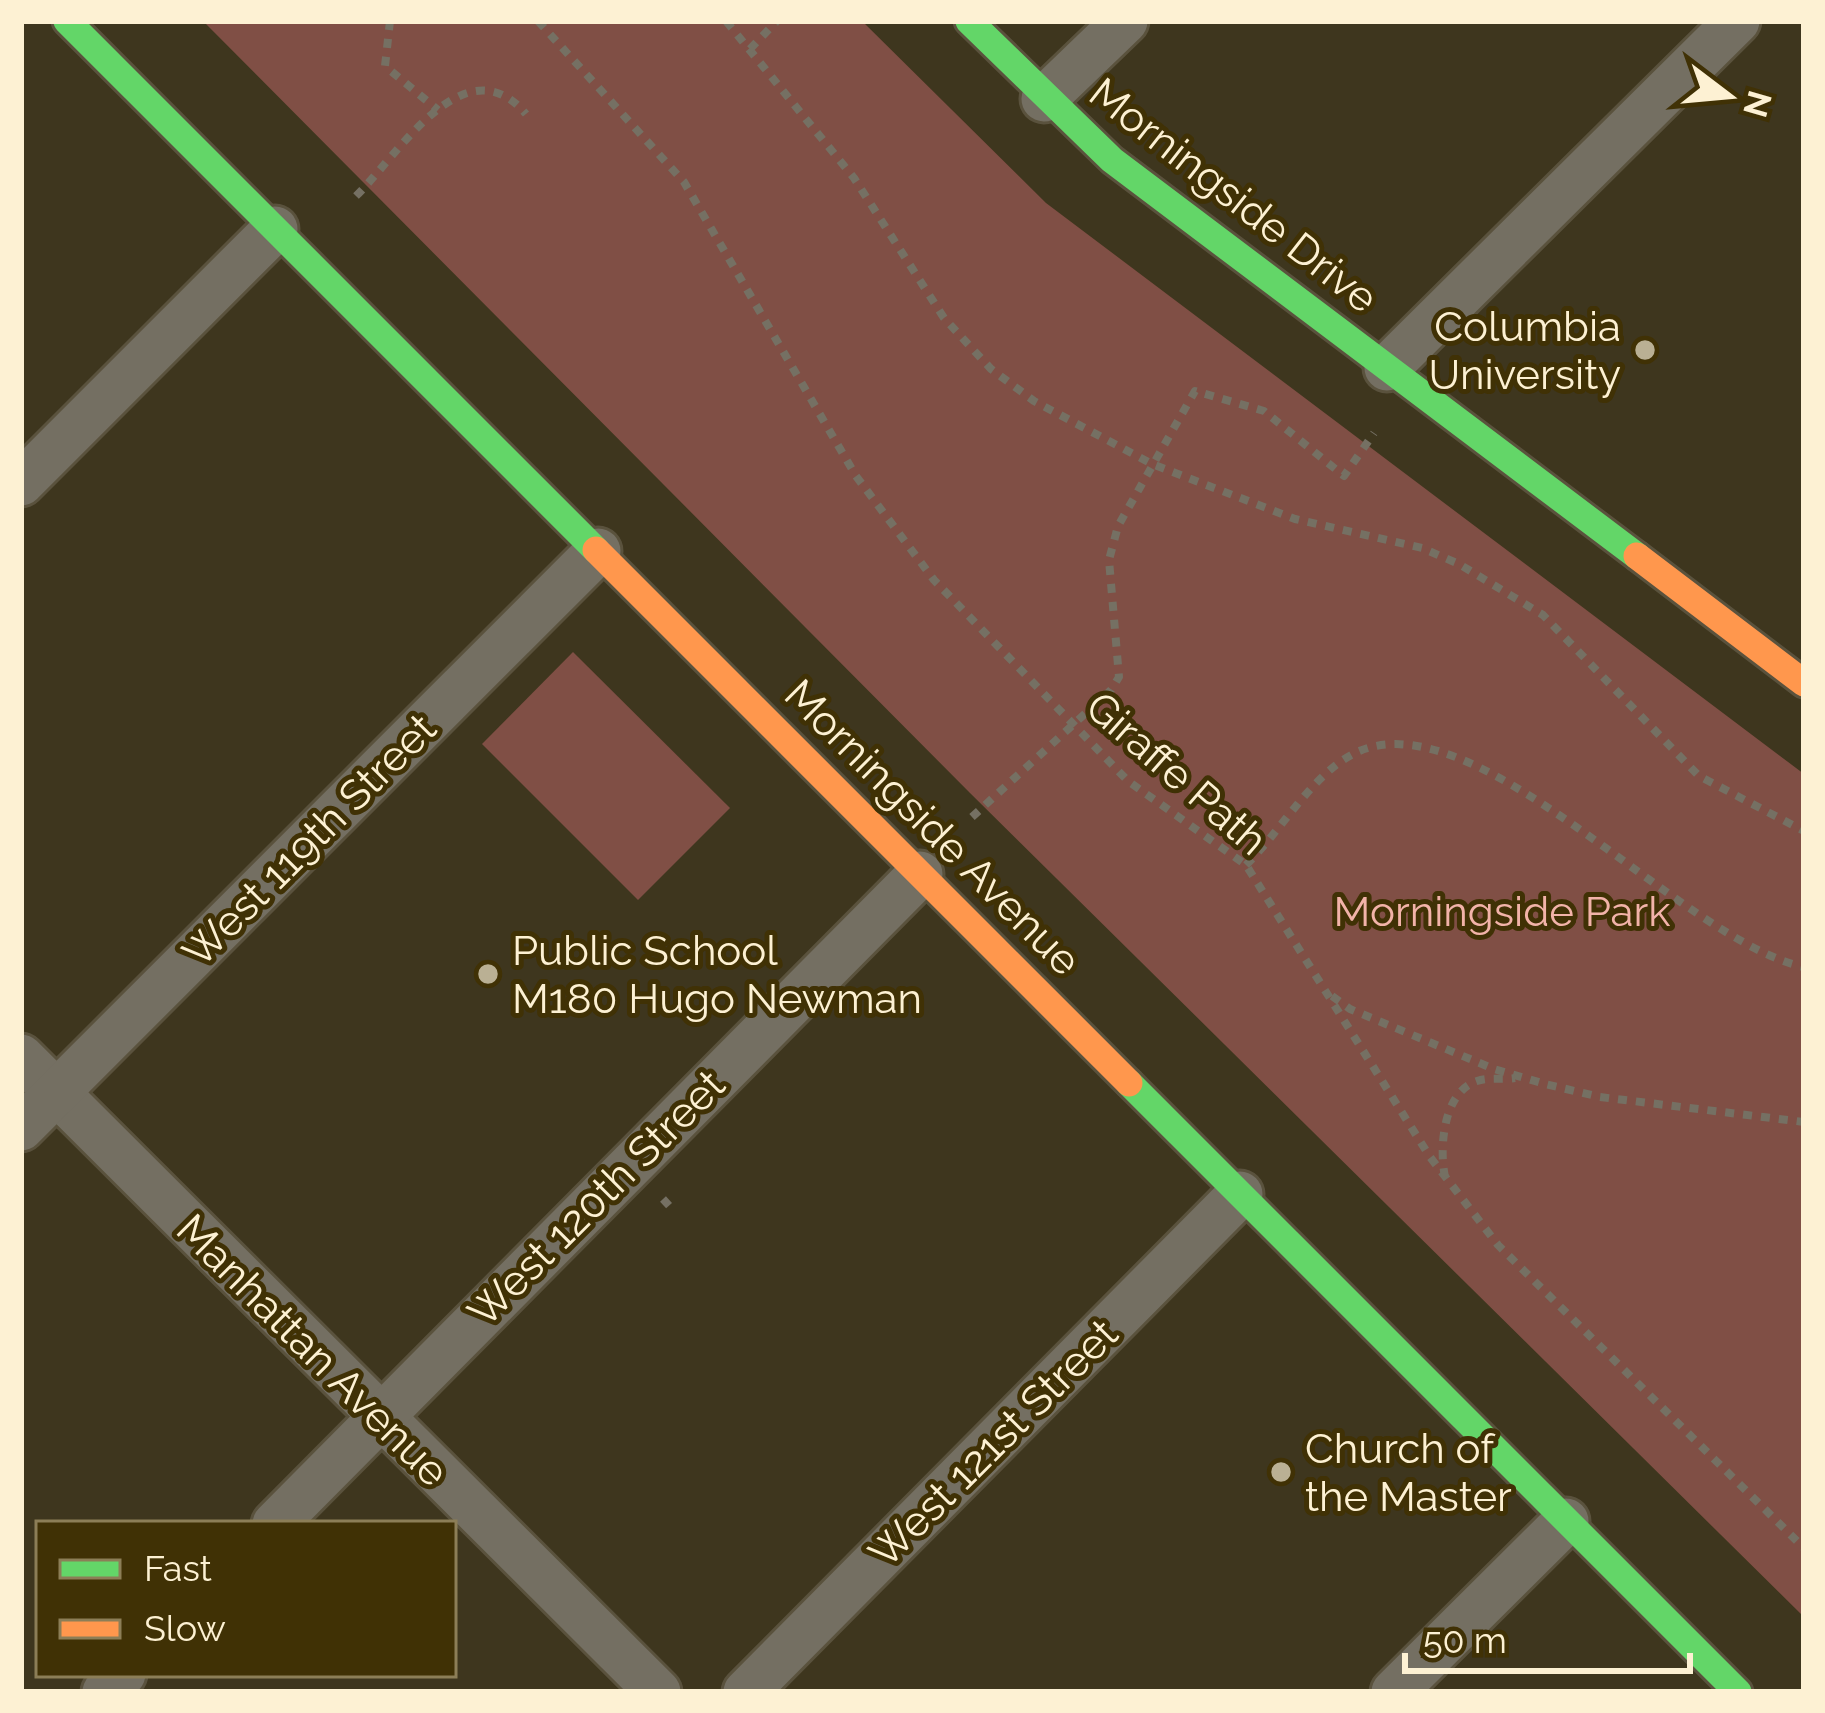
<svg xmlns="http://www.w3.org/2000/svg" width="1825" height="1713" font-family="Raleway,sans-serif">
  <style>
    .green { fill: #804f45 }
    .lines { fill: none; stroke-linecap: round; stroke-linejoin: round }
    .street-casing { stroke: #5a523d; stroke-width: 51 }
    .fast-casing { stroke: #5a523d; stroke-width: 33 }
    .slow-casing { stroke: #5a523d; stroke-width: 33 }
    .path { stroke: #757063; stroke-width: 8; stroke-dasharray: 9 9; stroke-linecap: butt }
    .street { stroke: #746f62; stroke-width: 45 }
    .fast { stroke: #63d668; stroke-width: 27 }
    .slow { stroke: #ff974d; stroke-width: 27 }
    .poi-dot { fill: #bab094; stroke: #403105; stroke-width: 4.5 }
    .labels { text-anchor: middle; stroke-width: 10; stroke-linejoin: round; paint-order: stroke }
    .street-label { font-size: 42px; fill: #fdf1d3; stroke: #403105 }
    .poi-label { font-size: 42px; fill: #fdf1d3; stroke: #403105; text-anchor: start }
    .park-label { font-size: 42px; fill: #f2b3a9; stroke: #403105 }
  </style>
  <rect width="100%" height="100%" fill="#3e361e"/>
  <g class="green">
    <polygon points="203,21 862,21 1046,203 1804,774 1804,1617 970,793"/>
    <polygon points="573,652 730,808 638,900 482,744"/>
  </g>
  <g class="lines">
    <defs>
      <g id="street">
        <polyline points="1044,99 1125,21"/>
        <polyline points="1387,368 1737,21"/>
        <polyline points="21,483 275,229"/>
        <polyline points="21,1057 658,1692"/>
        <polyline points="21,1128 598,551"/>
        <polyline points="275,1524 920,874"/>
        <polyline points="105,1692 123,1674"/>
        <polyline points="746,1692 1240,1194"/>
        <polyline points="1394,1692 1566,1521"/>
      </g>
      <g id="fast">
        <polyline points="67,21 596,550"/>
        <polyline points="969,21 1112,160 1637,556"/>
        <polyline points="1129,1083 1738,1692"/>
      </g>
      <g id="slow">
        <polyline points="596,550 1129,1083"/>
        <polyline points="1637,556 1804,683"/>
      </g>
    </defs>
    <use href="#street" class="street-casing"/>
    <use href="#fast" class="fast-casing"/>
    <use href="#slow" class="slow-casing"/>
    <g class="path">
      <polyline points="390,21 385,66 438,110"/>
      <polyline points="538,21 684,182 856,476 934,580 1128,781 1246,865 1430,1157 1498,1245 1804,1548"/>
      <polyline points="726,21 854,178 944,318 991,369 1034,401 1152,464 1295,519 1422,548 1459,564 1543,615 1699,776 1804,831"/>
      <polyline points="750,49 777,21"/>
      <path d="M356,196c43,-42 109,-154 170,-82"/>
      <polyline points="972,817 1111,690 1119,677 1109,560 1118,526 1195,391 1264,411 1344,476 1374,433"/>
      <path d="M1246,865c35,-34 64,-88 107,-111 120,-62 327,187 451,213"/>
      <polyline points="1332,996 1350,1009 1494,1069 1545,1084 1600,1097 1804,1122"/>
      <path d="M1445,1177c-6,-29 -2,-85 32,-96 12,-4 26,-1 38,-3"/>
      <polyline points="663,1199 674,1211"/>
    </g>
    <use href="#street" class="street"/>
    <use href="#fast" class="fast"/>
    <use href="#slow" class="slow"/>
  </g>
  <g class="poi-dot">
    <circle cx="1645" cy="350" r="12"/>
    <circle cx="488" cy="974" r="12"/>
    <circle cx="1281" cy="1472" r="12"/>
  </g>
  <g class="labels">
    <g class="street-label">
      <text transform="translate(1234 195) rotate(38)" y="15">Morningside Drive</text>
      <text transform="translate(1177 773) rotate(41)" y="15">Giraffe Path</text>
      <text transform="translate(933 827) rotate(45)" y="15">Morningside Avenue</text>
      <text transform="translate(309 840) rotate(-45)" y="15">West 119th Street</text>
      <text transform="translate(596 1198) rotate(-45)" y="15">West 120th Street</text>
      <text transform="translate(313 1350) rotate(45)" y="15">Manhattan Avenue</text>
      <text transform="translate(993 1443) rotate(-45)" y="15">West 121st Street</text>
    </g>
    <g class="poi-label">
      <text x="1621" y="341" text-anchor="end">Columbia<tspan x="1621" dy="48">University</tspan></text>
      <text x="512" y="965">Public School<tspan x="512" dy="48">M180 Hugo Newman</tspan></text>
      <text x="1305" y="1463">Church of<tspan x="1305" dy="48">the Master</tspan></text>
    </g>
    <g class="park-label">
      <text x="1502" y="926">Morningside Park</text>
    </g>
  </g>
  <rect width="1825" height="1713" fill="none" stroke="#fdf1d3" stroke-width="48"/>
  <rect x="36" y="1521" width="420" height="156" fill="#403105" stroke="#8c7e57" stroke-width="3"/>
  <rect x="60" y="1560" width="60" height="18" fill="#63d668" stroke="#8c7e57" stroke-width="3"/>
  <text x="144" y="1581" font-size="36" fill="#fdf1d3">Fast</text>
  <rect x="60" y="1620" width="60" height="18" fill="#ff974d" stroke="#8c7e57" stroke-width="3"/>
  <text x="144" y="1641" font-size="36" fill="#fdf1d3">Slow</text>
  <g transform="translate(1729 96) rotate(106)" stroke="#403105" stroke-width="9" paint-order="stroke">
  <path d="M0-9L21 45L0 30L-21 45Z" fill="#fdf1d3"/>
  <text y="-18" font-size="33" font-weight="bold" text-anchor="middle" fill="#fdf1d3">N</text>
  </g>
  <path d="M1405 1653v18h285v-18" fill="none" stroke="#fdf1d3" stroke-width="6"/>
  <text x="1423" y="1653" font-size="36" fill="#fdf1d3" stroke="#403105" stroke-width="9" paint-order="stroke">50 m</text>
</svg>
